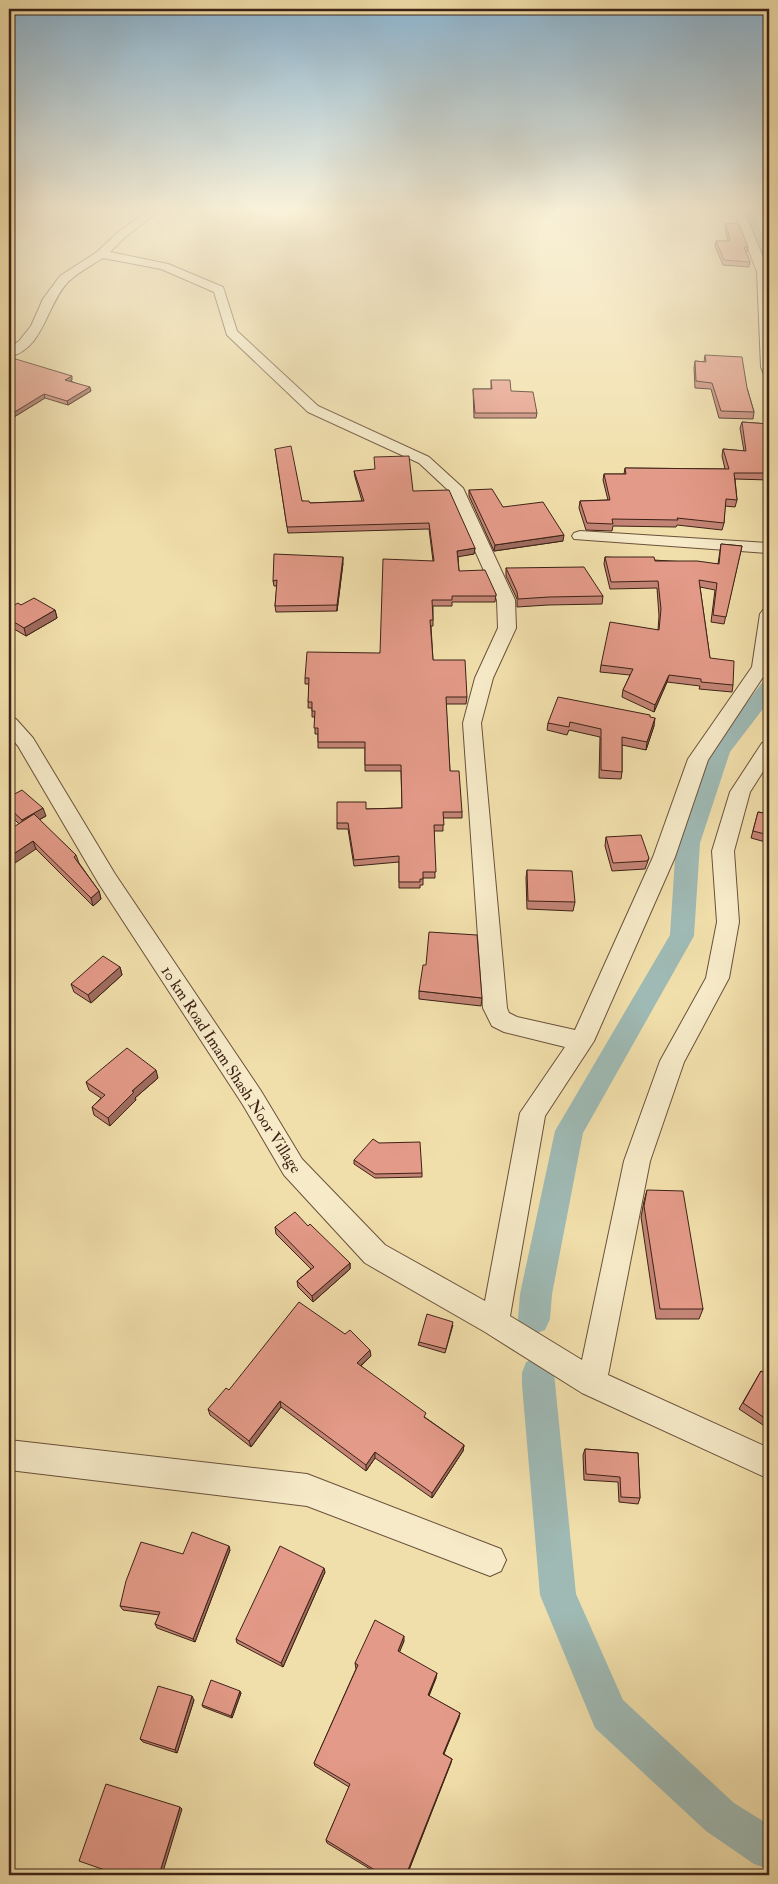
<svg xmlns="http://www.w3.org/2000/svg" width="778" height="1884" font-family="'IM FELL Double Pica',serif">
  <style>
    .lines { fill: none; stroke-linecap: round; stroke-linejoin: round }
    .canal { fill: #9fbab5; fill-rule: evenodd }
    .minor-casing { stroke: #6a513b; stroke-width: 2 }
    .minor { fill: #f6eac8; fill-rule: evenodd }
    .wall { fill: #c38475; stroke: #3d2216 }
    .shaded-wall { fill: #9f6c5f; stroke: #3d2216 }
    .building { fill: #e39a88; stroke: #3d2216 }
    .labels { text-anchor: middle; stroke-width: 4; stroke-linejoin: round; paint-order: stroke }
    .street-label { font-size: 16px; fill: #3d2216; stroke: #f6eac8 }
  </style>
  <rect width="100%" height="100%" fill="#f1dfab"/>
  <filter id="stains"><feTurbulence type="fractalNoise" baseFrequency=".004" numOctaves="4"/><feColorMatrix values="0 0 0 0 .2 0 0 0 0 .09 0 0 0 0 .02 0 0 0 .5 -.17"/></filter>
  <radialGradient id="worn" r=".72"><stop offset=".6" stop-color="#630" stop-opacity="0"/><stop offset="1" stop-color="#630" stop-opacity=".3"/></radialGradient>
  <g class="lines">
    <g class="canal">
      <path d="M742,211h12c11,27 15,45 15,74l-7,-4z"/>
      <polygon points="769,681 769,701 730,752 700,843 694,936 583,1133 552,1294 550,1319 545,1330 534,1334 523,1330 518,1319 520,1294 555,1131 670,935 676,843 709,751 762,683"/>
      <polygon points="538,1357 550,1362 554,1373 576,1594 623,1700 734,1803 769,1825 769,1869 754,1864 706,1831 595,1728 540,1595 522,1385 522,1373 526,1362"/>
    </g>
    <defs>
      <g id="minor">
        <path d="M147,211h12l-34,26 -15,15 58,12 55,23 14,44 81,75 111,51 34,31 52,112 1,28 -23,50 -12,45 26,285 2,5 8,4 58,13 78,-173 35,-98 64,-92 8,-53 3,-4 6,-1v59l-61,92 -33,97 -81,184 -49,75 -35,200 72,44 42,-199 36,-100 46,-83 11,-56 -5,-71 18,-59 32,-49 7,-2v21l-19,30 -16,59 5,71 -10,56 -45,84 -34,99 -42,214 161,73v31l-187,-86 -97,-61 -120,-69 -81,-88 -41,-70 -144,-221 -81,-138 -9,-11v-18l7,2 17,19 82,136 146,217 41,68 83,86 100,56 35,-188 45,-66 -61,-15 -12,-6 -9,-18 -20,-285 12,-45 23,-50 -1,-28 -49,-110 -29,-27 -111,-51 -81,-77 -13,-43 -53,-23 -58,-11c-11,7 -26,15 -35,24 -22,23 -24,67 -59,75v-9l10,-7 12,-15 12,-27 17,-23 37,-24 20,-19z"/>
        <polygon points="734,211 744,211 769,272 769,375 764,374 761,367 757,272"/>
        <polygon points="580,531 769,543 769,553 574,539 572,536 574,533"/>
        <polygon points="9,1440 307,1474 501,1549 506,1560 501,1571 490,1576 307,1506 9,1470"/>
      </g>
    </defs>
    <use href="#minor" class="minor-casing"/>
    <use href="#minor" class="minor"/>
  </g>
  <g class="wall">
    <polygon points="627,211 661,211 660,212"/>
    <polygon points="726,223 748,247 747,252 746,252 750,262 749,267 723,265 715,246 716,241 728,241 725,228"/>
    <polygon points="705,355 747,388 754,412 753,419 719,418 711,389 695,388 694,368 695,361 704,362"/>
    <polygon points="9,357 72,380 71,381 91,391 68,405 45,398 14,417 9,416"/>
    <polygon points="491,380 511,391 537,413 536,418 474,418 473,389 491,389"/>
    <polygon points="742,422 769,424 769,480 735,479 737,500 735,507 725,506 724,523 722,530 677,525 676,527 613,526 612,531 586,530 579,508 580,501 608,500 603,480 604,474 624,474 625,468 725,469 722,456 723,449 744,451 740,428"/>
    <polygon points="275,449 302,501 310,503 362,501 355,477 354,471 413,491 475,548 474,554 458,556 459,571 496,594 495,602 452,602 452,606 433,606 433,626 431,626 433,660 467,697 466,704 446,704 450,771 462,812 462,818 443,818 443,831 434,831 435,878 423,878 423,885 420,885 420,888 399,888 399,862 354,866 348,829 337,829 337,823 366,809 402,808 401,771 365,771 365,748 318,748 318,734 315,734 315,717 312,717 312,708 308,708 309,684 305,684 305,678 380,653 433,561 429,529 288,533"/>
    <polygon points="469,490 503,507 563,541 494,551 469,496"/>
    <polygon points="721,544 742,546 724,624 711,622 715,590 700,587 710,658 733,685 732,692 699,689 700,686 667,682 654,712 622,697 623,690 630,675 600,672 601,665 658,630 659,616 657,588 610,589 604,564 605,557 718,564"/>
    <polygon points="343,563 337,611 276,612 275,606 277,586 274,586 273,581"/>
    <polygon points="506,568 603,596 602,604 548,605 517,607 517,599 506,576"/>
    <polygon points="21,605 55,610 57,618 26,636 9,626 9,608"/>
    <polygon points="650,717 654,726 646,750 622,745 622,772 621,779 599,778 600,737 569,730 567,735 547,730 548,723"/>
    <polygon points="9,797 46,816 39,820 76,855 79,863 99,891 101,899 93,906 36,849 19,824 9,814"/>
    <polygon points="758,812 769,814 769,843 751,838"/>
    <polygon points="606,837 649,858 645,869 612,871 605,846"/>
    <polygon points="527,870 575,902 573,911 527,909 526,878"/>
    <polygon points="120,967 122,975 91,1003 74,992 71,984"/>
    <polygon points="419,991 482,998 481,1006 419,999"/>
    <polygon points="158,1078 135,1098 136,1100 110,1126 94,1115 92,1107 101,1098 89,1090 86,1082"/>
    <polygon points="379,1143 422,1173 422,1177 375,1178 354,1164 354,1160"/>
    <polygon points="647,1190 703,1309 699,1319 656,1319 641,1217 644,1201"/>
    <polygon points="308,1226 350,1263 350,1269 313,1302 298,1287 297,1281 311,1269 276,1234 275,1227"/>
    <polygon points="453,1325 445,1353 418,1345 419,1342"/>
    <polygon points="371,1356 361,1366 426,1418 464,1445 463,1451 432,1498 375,1458 366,1471 281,1407 251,1447 210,1415 208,1409 229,1390"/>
    <polygon points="761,1371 769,1376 769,1429 739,1409"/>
    <polygon points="585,1449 638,1453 640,1498 638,1504 619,1502 618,1482 584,1480 583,1455"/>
    <polygon points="230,1550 195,1642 157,1628 155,1624 159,1615 123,1610 120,1606 183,1554"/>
    <polygon points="325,1572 283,1667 237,1643 236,1639"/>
    <polygon points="404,1641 399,1652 436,1678 429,1696 460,1713 444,1754 452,1759 451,1763 407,1875 380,1875 327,1843 326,1840 349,1787 315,1766 314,1763 356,1669 355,1663"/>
    <polygon points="241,1693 232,1718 203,1707 202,1705"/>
    <polygon points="194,1700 177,1753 143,1742 140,1739"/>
  </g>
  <g class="shaded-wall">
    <polygon points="72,376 72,380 66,384 65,380"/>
    <polygon points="90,387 91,391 68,405 67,401"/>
    <polygon points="44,394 45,398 14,417 13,413"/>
    <polygon points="564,535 563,541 494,551 495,545"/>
    <polygon points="475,548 474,554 457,557 457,551"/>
    <polygon points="343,557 343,563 337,611 337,605"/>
    <polygon points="55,610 57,618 26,636 24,628"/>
    <polygon points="669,675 667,682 654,712 655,705"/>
    <polygon points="655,718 654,726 646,750 647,742"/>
    <polygon points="43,808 46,816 24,828 22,820"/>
    <polygon points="33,841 36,849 9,867 9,857"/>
    <polygon points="99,891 101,899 93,906 91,898"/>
    <polygon points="120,967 122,975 91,1003 88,995"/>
    <polygon points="156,1070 158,1078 135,1098 136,1100 110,1126 108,1118 132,1091"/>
    <polygon points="350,1263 350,1269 313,1302 312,1296"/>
    <polygon points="370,1350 371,1356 357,1369 357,1363"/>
    <polygon points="280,1401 281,1407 251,1447 249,1441"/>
    <polygon points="464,1445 463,1451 432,1498 432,1493"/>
    <polygon points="375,1452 375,1458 366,1471 366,1465"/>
    <polygon points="229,1546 230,1550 195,1642 193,1639"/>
    <polygon points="324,1568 325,1572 283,1667 281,1663"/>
    <polygon points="404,1636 404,1641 398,1656 398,1651"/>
    <polygon points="437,1673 436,1678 427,1700 428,1695"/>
    <polygon points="240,1691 241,1693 232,1718 231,1716"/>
    <polygon points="192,1696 194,1700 177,1753 175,1750"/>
    <polygon points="460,1713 459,1718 442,1758 443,1754"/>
    <polygon points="452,1759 407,1875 406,1875"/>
    <polygon points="180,1807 182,1809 162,1875 159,1875"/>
  </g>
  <g class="building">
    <polygon points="726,223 739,224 748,247 744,247 750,262 724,260 716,241 730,241"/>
    <polygon points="705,355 742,357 747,388 754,412 721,411 712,383 696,381 695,361 706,362"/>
    <polygon points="9,357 72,376 65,380 90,387 67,401 44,394 13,413 9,412"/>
    <polygon points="491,380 510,380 511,391 533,392 537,413 475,413 473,389 492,389"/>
    <polygon points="742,422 769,424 769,473 734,473 737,500 726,499 724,523 677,518 678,520 612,519 613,524 587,523 580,501 610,500 604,474 626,474 625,468 729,469 723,449 746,451"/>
    <polygon points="291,446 302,501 309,501 310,503 364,501 354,471 375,469 374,457 409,456 413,491 449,490 475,548 457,551 459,571 485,570 496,594 496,596 452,596 452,600 432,600 433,620 430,620 433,660 465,660 467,697 446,697 450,771 459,771 462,812 443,812 444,825 434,825 436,872 423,872 423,879 420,879 420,882 399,882 399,856 354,860 348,823 337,823 337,802 366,802 366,809 402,808 401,765 365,765 365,742 318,742 318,728 314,728 315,711 312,711 312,702 308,702 309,678 305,678 307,652 380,653 383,559 434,561 429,523 287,527 275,449"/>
    <polygon points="492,489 503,507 543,502 564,535 495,545 469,490"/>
    <polygon points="721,544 742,546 726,617 713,615 717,583 699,580 710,658 734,661 733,685 701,682 701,679 669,675 655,705 623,690 633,669 601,665 610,622 659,630 661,609 658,581 611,582 605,557 654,557 655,561 697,561 719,564"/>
    <polygon points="274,554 343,557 337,605 275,606 277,580 273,581"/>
    <polygon points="584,567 603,596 549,597 518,599 517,592 506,568"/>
    <polygon points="34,598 55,610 24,628 9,619 9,608 18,603 21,605"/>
    <polygon points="558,697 650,715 650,717 655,718 647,742 622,737 622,772 601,770 601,729 570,722 569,727 548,723"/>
    <polygon points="22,790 43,808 22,820 9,808 9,797"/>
    <polygon points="758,812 769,814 769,835 753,831"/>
    <polygon points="34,814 76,855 74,857 99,891 91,898 33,841 9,857 9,830"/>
    <polygon points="641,835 649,858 647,861 613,863 606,837"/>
    <polygon points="527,870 572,871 575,902 528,901"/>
    <polygon points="429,932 477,935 482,998 419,991 423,965 426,965"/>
    <polygon points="103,956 120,967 88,995 71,984"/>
    <polygon points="127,1048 156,1070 132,1091 134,1092 108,1118 92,1107 105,1095 86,1082"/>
    <polygon points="373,1139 379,1143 420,1142 422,1173 375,1174 354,1160"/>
    <polygon points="647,1190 683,1191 703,1309 660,1309 644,1206"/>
    <polygon points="295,1212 308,1226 310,1224 350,1263 312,1296 297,1281 314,1267 275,1227"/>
    <polygon points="299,1302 345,1334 350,1330 370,1350 357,1363 426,1413 424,1417 464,1445 432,1493 375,1452 366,1465 280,1401 249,1441 208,1409 226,1388 229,1390"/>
    <polygon points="427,1314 453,1322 446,1349 419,1342"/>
    <polygon points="761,1371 769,1376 769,1421 743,1403"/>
    <polygon points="585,1449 638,1453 640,1498 621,1497 620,1477 586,1474"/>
    <polygon points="192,1532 229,1546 193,1639 155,1624 160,1612 120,1606 126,1581 141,1542 183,1554"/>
    <polygon points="280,1546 324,1568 281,1663 236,1639"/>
    <polygon points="375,1620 404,1636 398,1651 437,1673 428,1695 460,1713 443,1754 452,1759 406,1875 383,1875 326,1840 350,1784 314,1763 358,1665 355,1663"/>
    <polygon points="211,1680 240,1691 231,1716 202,1705"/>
    <polygon points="158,1686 192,1696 175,1750 140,1739"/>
    <polygon points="106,1784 180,1807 159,1875 119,1875 79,1861"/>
  </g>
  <linearGradient id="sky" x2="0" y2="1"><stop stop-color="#8bb6d4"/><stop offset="0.44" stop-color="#f9f1d9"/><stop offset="1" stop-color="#f9f1d9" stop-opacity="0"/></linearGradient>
  <rect width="778" height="475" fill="url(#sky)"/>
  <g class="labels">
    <g class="street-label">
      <text transform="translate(232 1069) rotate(57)" y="6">10 km Road Imam Shash Noor Village</text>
    </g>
  </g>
  <rect width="778" height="1884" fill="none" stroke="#f1dfab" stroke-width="30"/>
  <rect x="10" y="10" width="758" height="1864" fill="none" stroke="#3d2216" stroke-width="2.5"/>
  <rect x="15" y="15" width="748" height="1854" fill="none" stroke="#3d2216"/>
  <rect width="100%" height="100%" filter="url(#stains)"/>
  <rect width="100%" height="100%" fill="url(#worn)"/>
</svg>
